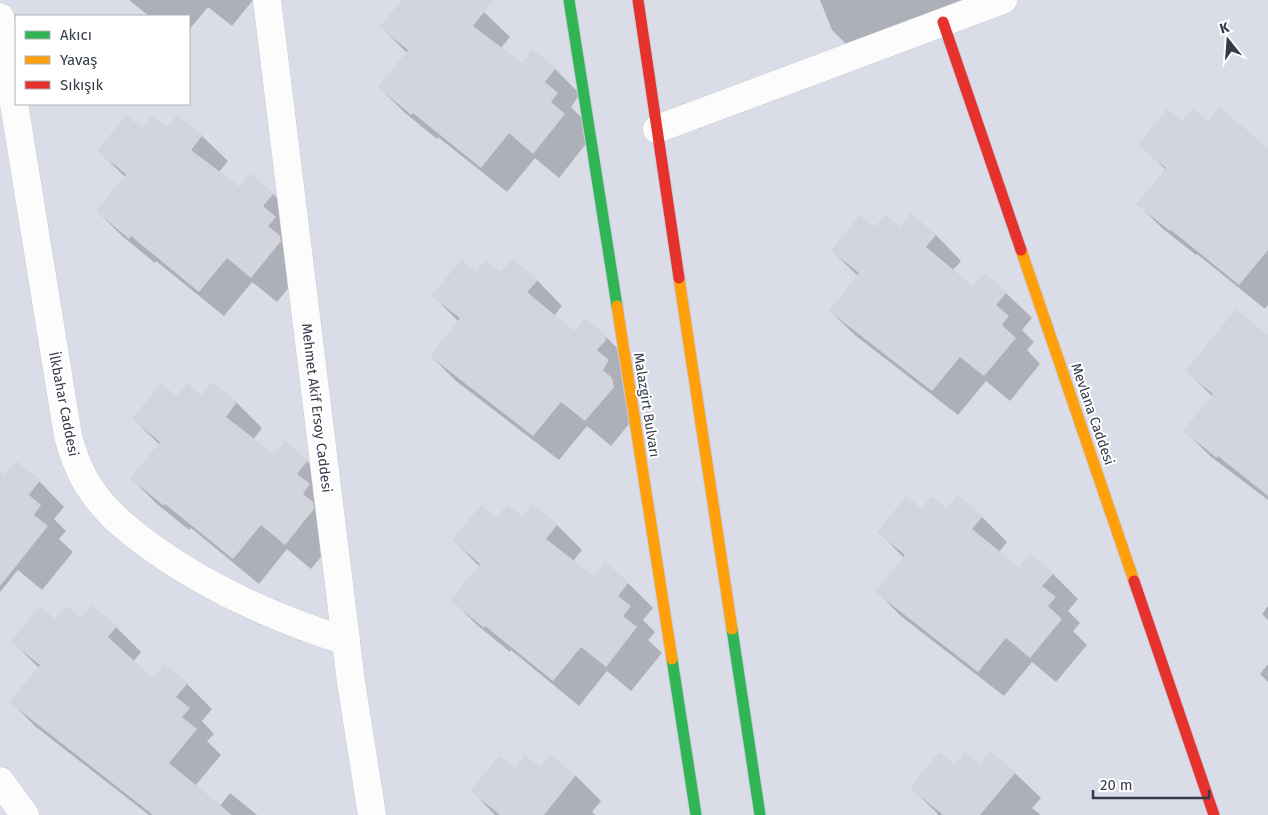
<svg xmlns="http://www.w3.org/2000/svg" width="1268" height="815" font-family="'Fira Sans',sans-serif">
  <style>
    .residential { fill: #dadde8; fill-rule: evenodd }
    .shadow { fill: #0003 }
    .building { fill: #d3d5dc }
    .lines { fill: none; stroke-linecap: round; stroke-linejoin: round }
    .street-casing { stroke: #c8cad0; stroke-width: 29 }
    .fast-casing { stroke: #caccdb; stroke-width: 13 }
    .slow-casing { stroke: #caccdb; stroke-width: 13 }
    .jam-casing { stroke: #caccdb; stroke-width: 13 }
    .street { stroke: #fcfcfd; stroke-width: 28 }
    .fast { stroke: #30b455; stroke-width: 11 }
    .slow { stroke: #ff9f0a; stroke-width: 11 }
    .jam { stroke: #e5322d; stroke-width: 11 }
    .labels { text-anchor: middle; stroke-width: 4; stroke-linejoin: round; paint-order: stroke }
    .street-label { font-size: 14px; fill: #353b49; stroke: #fff }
  </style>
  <rect width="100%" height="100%" fill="#eaecf2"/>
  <path class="residential" d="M0,0h1268v815h-1268zM16,16h173v88h-173z"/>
  <g class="shadow">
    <polygon points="129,0 253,0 232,26 208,7 189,30 189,16 149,16"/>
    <polygon points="403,0 469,0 484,12 510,37 501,48 522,64 533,51 555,69 580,94 571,107 583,119 589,140 559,178 535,158 507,192 438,137 437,139 404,112 379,87 407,53 381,27"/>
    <polygon points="820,0 993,0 857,55 832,30"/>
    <polygon points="178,116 202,136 228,161 219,172 240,188 250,175 273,194 299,219 306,266 277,302 252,282 224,316 156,261 155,263 122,236 97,211 125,177 99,151 142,130 167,129"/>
    <polygon points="1208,122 1268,154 1268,305 1265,309 1197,254 1196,255 1163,229 1138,204 1166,170 1140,144 1183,123"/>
    <polygon points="911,215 936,235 961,261 952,271 973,288 984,274 1006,293 1032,318 1022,330 1034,342 1027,350 1040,364 1010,401 986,381 958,415 856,336 830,311 858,276 832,251 875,229 900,228"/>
    <polygon points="476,274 501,274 537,280 562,306 554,316 574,332 604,335 630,361 638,413 611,446 587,426 559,460 456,381 431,356 459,322 433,296"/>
    <polygon points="1268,337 1268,500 1210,456 1185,431 1213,397 1187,371"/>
    <polygon points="212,384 237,403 262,428 253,440 274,456 307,461 332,486 339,535 311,569 287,549 259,584 191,528 189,530 157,504 131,478 159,444 133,419 176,397 201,396"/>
    <polygon points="0,473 5,477 39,481 64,507 54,519 66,531 59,539 73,552 42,590 18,570 0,592"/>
    <polygon points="922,510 947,510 982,517 1007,542 999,552 1019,569 1053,574 1078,599 1068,611 1080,623 1073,631 1087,645 1056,682 1032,662 1004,696 902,617 877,592 904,558 879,532"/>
    <polygon points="522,518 557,525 582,550 573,561 594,578 628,583 653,608 643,620 655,632 648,640 662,653 631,691 607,671 579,706 511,650 510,652 477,625 452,600 479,566 453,540 497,519"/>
    <polygon points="1268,606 1268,620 1262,614"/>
    <polygon points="56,620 81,620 116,627 141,652 133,662 153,679 187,684 212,709 202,721 214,734 207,741 221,755 195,786 220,806 230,793 257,815 149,815 36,727 11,702 39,668 13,642"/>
    <polygon points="1268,664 1268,682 1260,674"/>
    <polygon points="551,756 576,776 601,801 592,812 596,815 495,815 472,791 515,770 540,769"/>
    <polygon points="954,766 980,766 1015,773 1041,798 1032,808 1041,815 937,815 938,814 911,788"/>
  </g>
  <g class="building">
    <polygon points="402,0 494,0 473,26 522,63 532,49 556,68 545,82 558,93 551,102 565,114 533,154 509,133 481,168 413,113 411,115 378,87 408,50 379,27"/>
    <polygon points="1219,107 1268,148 1268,250 1239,285 1171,230 1170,231 1136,204 1166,168 1138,145 1167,109 1183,121 1193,108 1208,121"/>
    <polygon points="126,115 142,128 152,116 167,127 177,115 203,135 191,150 240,187 250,173 274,193 263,206 276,217 268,226 280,236 281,241 251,278 227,258 199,292 131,236 129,239 96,211 126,174 97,151"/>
    <polygon points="911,213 936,235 926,247 973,286 984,273 1007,292 996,305 1009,316 1002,325 1016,338 984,376 960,357 932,391 829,311 859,273 831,251 860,215 875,227 885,214 900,227"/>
    <polygon points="512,258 538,280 527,292 574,331 585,318 605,334 606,340 597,350 609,360 603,370 612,378 614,387 585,421 561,402 533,436 430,356 460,318 431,296 461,260 476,272 486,260 501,272"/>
    <polygon points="1236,309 1268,335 1268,496 1218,456 1217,458 1183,431 1213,394 1185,371"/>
    <polygon points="212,382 237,402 226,417 274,454 285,441 308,460 297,474 310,484 303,494 313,502 314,509 285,545 261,525 233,559 165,504 164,506 130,478 160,442 132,419 161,383 176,396 187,383 201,395"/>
    <polygon points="16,461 40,480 29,495 41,505 34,515 48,526 0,586 0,471 5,475"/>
    <polygon points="957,495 983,516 972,529 1019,567 1030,554 1054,573 1042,586 1056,597 1048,606 1062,619 1030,658 1006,638 978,672 875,592 905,555 877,532 906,496 921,508 932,496 947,508"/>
    <polygon points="532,504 558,524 546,539 594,576 605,562 629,582 618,596 631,606 623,616 637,627 606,667 581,647 553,681 485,626 484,628 450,600 480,564 452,540 481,505 496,517 507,505 522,516"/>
    <polygon points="91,605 117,626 108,637 153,678 164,664 188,683 176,697 190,708 182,717 197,729 169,763 232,815 153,815 9,702 40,665 11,642 40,606 55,619 66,606 81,618"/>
    <polygon points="990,751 1016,772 980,815 943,815 910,788 939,752 954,764 965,752 980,764"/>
    <polygon points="550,754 576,775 544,815 500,815 470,791 499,756 515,768 525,755 540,767"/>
  </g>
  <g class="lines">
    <defs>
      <g id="street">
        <polyline points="267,0 351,682 372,815"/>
        <path d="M0,17l68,419c5,18 11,36 22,52 14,22 33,38 53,53 61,46 131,77 203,100"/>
        <polyline points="657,129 1003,0"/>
        <polyline points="0,781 25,815"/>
      </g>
      <g id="fast">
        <polyline points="569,0 617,306"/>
        <polyline points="732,629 760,815"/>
        <polyline points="672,659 696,815"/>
      </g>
      <g id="slow">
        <polyline points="1021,250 1134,581"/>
        <polyline points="679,278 732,629"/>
        <polyline points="617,306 672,659"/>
      </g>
      <g id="jam">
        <polyline points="638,0 679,278"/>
        <polyline points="943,22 1021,250"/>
        <polyline points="1134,581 1214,815"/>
      </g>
    </defs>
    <use href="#street" class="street-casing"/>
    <use href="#fast" class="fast-casing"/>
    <use href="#slow" class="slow-casing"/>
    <use href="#jam" class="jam-casing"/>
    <use href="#street" class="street"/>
    <use href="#fast" class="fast"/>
    <use href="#slow" class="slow"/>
    <use href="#jam" class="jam"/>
  </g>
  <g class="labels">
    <g class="street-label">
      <text transform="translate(64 404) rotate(79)" y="5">İlkbahar Caddesi</text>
      <text transform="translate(647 405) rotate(81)" y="5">Malazgirt Bulvarı</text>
      <text transform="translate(317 408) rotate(83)" y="5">Mehmet Akif Ersoy Caddesi</text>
      <text transform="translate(1093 414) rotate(71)" y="5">Mevlana Caddesi</text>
    </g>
  </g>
  <rect x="15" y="15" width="175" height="90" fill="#ffffff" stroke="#aeb1b6"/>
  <rect x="25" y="31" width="25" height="8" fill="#30b455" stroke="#aeb1b6"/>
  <text x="60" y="40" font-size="15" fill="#353b49">Akıcı</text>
  <rect x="25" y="56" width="25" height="8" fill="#ff9f0a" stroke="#aeb1b6"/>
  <text x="60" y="65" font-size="15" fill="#353b49">Yavaş</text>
  <rect x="25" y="81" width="25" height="8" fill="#e5322d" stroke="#aeb1b6"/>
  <text x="60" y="90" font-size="15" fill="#353b49">Sıkışık</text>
  <g transform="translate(1228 40) rotate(343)" stroke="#ffffff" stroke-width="4" paint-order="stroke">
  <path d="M0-4L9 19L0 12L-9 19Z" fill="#353b49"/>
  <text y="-8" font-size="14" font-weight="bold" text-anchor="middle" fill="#353b49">K</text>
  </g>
  <path d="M1093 790v8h116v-8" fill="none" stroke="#353b49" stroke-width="2.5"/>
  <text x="1100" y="790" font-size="15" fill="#353b49" stroke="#ffffff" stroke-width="4" paint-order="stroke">20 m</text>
</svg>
